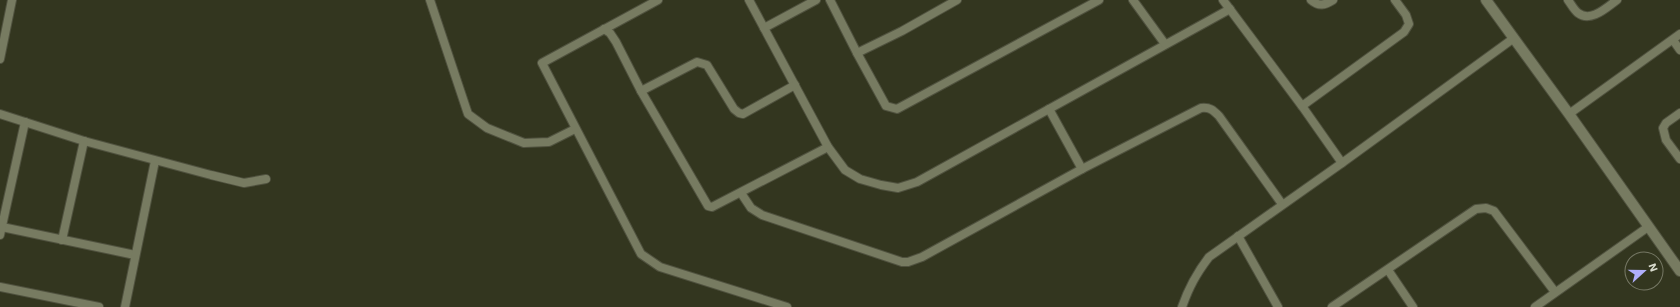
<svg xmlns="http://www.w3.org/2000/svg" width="1680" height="307" font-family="'Work Sans',sans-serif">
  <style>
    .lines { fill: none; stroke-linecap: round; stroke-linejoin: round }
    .minor-casing { stroke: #50523f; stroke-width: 10 }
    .tertiary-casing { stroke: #50523f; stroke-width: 12 }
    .minor { stroke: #777b61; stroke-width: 8 }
    .tertiary { stroke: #777b61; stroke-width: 10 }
  </style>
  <rect width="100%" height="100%" fill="#33361f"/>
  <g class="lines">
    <defs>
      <g id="minor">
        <polyline points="430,0 468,114 487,128 524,143 549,142 575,129"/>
        <polyline points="658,0 542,63 641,254 660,267 787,307"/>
        <polyline points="749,0 828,147 845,170 860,179 881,185 898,188 917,182 1230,9"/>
        <polyline points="830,0 857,53"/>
        <polyline points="957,0 902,31 857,53 886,106 897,109 1099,0"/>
        <polyline points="1133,0 1165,44"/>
        <polyline points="1223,0 1302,106 1342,163"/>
        <path d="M1311,0c8,7 14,5 22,0"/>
        <path d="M1568,0c3,4 6,10 10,13 13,10 29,-6 39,-13"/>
        <polyline points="764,28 816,0"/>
        <polyline points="604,29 610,33 616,42 641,91 708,206 712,207 828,147"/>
        <polyline points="1673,40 1680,50"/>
        <polyline points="0,59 12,0"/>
        <polyline points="641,91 697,62 707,65 734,109 739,113 743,114 795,85"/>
        <polyline points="1302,106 1404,32 1409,24 1406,15 1395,0"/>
        <polyline points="1049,109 1082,169"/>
        <polyline points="1680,113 1666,123 1663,128 1666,140 1680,159"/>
        <polyline points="0,114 84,141 211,175 244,183 266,179"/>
        <polyline points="1569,114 1680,34"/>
        <path d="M741,193l10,15 11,7 140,47h6l14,-5 160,-88 119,-61c9,-1 12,2 18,8l63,88"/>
        <polyline points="2,227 135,255"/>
        <polyline points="0,235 25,122"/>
        <polyline points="1238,236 1278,307"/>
        <polyline points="62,240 84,141"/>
        <polyline points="1388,270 1413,307"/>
        <polyline points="0,287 99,307"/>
        <polyline points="125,307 155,161"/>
        <path d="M1182,307c7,-20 14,-33 27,-50l133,-94 172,-125"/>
        <polyline points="1332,307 1476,209 1486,208 1494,211 1555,292"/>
        <polyline points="1535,307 1648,227"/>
      </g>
      <polyline id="tertiary" points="1486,0 1569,114 1680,271"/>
    </defs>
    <use href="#minor" class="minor-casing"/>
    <use href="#tertiary" class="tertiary-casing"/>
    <use href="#minor" class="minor"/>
    <use href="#tertiary" class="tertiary"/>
  </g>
  <g transform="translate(1644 271) rotate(69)"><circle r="19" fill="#33361f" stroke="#767865"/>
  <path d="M0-3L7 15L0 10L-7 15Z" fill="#afaefa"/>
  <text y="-6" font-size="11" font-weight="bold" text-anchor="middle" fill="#dadcce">N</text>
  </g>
</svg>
